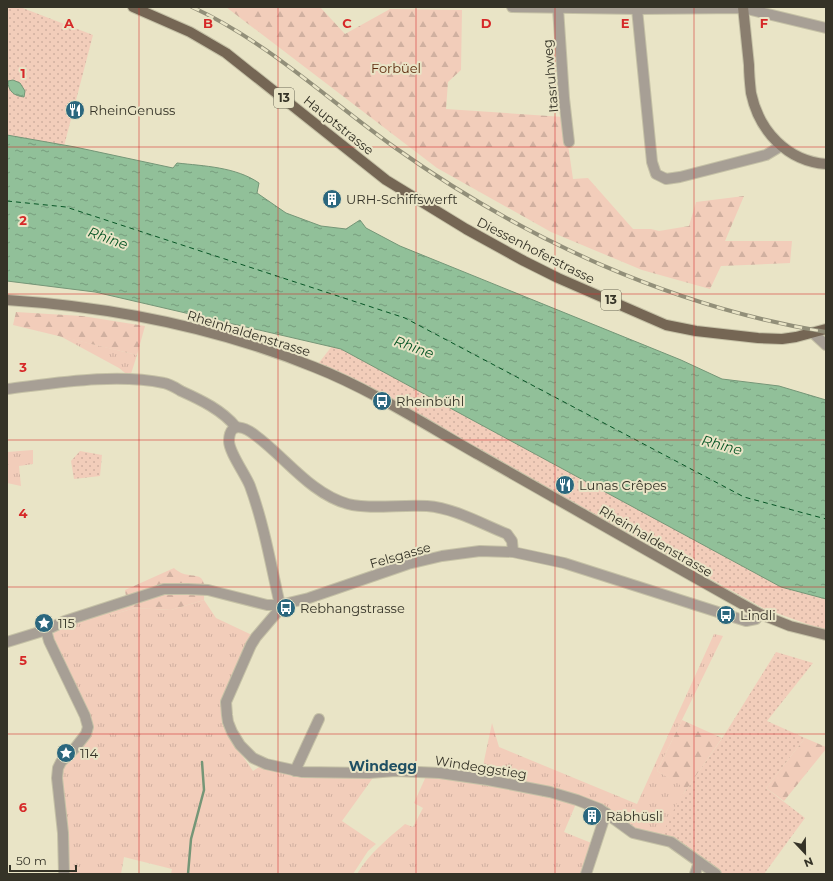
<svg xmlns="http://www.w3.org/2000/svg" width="833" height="881" font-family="Montserrat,sans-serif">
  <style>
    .grass { fill: url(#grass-tufts) }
    .forest { fill: url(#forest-firs) }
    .park { fill: url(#park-dots) }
    .water { fill: url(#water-ripples); stroke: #759677 }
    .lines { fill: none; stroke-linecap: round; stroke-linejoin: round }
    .stream { stroke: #759677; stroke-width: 2.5 }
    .ferry { stroke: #075525; stroke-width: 1; stroke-dasharray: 5 4; stroke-linecap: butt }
    .street-casing { stroke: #c5c1a6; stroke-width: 12 }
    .secondary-casing { stroke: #c5c1a6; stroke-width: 12 }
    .primary-casing { stroke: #c5c1a6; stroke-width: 12 }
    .street { stroke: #a79f95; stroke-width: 10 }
    .secondary { stroke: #8a7e6f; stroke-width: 10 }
    .primary { stroke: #756654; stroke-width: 10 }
    .rail-casing { stroke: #928f79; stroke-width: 4 }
    .rail { stroke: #e9e4c6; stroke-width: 2.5; stroke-dasharray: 8; stroke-linecap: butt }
    .grid { fill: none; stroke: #d62828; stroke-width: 1; stroke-opacity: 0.55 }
    .labels { text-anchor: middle; stroke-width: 4; stroke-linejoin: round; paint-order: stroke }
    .shield { fill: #e9e4c6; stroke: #6b6857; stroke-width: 1 }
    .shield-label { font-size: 12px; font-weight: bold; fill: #353327 }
    .park-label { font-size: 13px; fill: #5d2b0d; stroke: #e9e4c6 }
    .street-label { font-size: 13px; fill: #353327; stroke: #e9e4c6 }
    .poi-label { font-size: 13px; fill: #353327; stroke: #e9e4c6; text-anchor: start }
    .water-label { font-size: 14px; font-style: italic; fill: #075525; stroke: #e9e4c6 }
    .neighbourhood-label { font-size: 14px; font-weight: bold; fill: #205063; stroke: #e9e4c6 }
    .grid-label { font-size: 13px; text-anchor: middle; font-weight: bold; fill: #d62828; stroke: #e9e4c6; stroke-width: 4; stroke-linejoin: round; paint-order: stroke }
  </style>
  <defs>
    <pattern id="grass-tufts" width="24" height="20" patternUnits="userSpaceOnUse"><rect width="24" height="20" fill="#f2cdba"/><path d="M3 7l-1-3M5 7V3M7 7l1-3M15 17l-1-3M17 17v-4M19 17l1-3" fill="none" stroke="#d0b0a0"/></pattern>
    <pattern id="forest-firs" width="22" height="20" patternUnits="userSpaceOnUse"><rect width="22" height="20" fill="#f2cdba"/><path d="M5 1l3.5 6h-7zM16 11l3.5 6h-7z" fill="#d0b0a0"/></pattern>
    <pattern id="park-dots" width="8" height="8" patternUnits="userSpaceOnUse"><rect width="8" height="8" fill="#f2cdba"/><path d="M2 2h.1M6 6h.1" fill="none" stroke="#d0b0a0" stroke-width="1.8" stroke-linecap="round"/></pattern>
    <pattern id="water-ripples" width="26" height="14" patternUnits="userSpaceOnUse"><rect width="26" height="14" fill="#91c099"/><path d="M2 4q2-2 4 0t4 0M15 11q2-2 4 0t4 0" fill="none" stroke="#779d7d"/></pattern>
  </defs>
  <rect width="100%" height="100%" fill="#e9e4c6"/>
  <g class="grass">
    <polygon points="60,336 137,355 130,377 119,368"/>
    <polygon points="33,450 33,464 19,466 21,486 7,483 7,452"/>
    <polygon points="204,600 216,618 252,635 223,708 229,736 253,771 264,764 375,775 342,821 376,844 368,851 353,874 171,874 172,869 124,857 121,874 66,874 61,771 65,763 91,728 54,646 53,634 59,627 109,610 111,615 135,608 171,610"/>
    <path d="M714,634l9,2 -66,135 30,17 -9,15 -17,34 -20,-5 -63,-33 -14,33 30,12 -12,30h-225c12,-20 30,-35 48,-50l8,3 10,-19 -9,-5 13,-29 53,6 12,-57 7,24 138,57z"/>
  </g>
  <g class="forest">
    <polygon points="226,7 320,7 345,34 390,9 462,10 461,70 448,82 446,109 564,117 573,179 588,178 633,229 651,229 659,231 689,226 696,202 744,196 725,241 792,241 790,263 721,266 710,289 642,270 551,232 437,168"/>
    <polygon points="16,312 82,316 145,326 137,355 13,325"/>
    <path d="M174,568c17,16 34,-5 30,32l-33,10 -36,-2 -24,7 -2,-5 18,-7 -2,-13z"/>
    <polygon points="682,720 722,738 687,789 657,771"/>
    <polygon points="805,738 826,747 826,749 784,801 766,788"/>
  </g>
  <g class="park">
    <polygon points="7,7 20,7 93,35 64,146 7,135"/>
    <polygon points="332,346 341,349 781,587 826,599 826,631 763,608 373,391 318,364"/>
    <polygon points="80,451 102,455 100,476 74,479 71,461"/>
    <polygon points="776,652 813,663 767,721 805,738 766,788 805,818 764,874 718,874 661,837 677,803 723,737"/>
  </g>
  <g class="water">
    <path d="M13,80l7,3 5,8 -1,6c-10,-1 -16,-6 -16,-16z"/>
    <path d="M7,135l68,12 98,21 4,-5c27,3 59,4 82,20l-2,10 29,20 35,13 25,3 14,-9 6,8 34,18 281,114 41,19 57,7 47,14v199l-45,-12 -440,-238 -246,-57 -88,-11z"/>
  </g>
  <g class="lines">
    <polyline class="stream" points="188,874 191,839 204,790 202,762"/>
    <polyline class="ferry" points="7,201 66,207 405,318 744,497 826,519"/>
    <defs>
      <g id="street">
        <polyline points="512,7 637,9 743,8 826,28"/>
        <polyline points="558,8 564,98 569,142"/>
        <polyline points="637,9 652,162 656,174 666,179 680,177 766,155 781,146"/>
        <polyline points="813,333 826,345"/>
        <path d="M7,389c50,-6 108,-16 157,-6 6,1 12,5 17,8 20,9 41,19 55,36"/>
        <path d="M513,552l-1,-11 -5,-7c-25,-10 -53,-26 -80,-28 -25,-2 -56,4 -79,-2 -37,-10 -63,-47 -93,-69 -9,-7 -25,-15 -26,5 -1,11 17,35 21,46 14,38 21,80 30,119l-1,5 -23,27 -5,8 -25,57 1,13 1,7 4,10 8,13 13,13 13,6 36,8 67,1 27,-2 44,2 48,7 62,12 27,8 23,9 33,24 38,9 45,32"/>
        <polyline points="46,630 49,641 85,716 88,727 86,734 75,748 61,762 58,768 57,778 63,833 64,874"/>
        <polyline points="7,642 46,630 65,621 164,589 188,589 208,590 267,605 280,605 309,598 408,564 442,556 480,551 513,552 564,563 746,621 756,619 760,614"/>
        <polyline points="295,771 319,719"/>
        <polyline points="586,874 606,813"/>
        <polyline points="695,874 699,862"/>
      </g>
      <g id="secondary">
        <path d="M743,7c2,19 4,39 6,58 0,9 1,19 2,28 8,38 36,68 75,71"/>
        <path d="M7,300c106,7 208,27 307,67 56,22 112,58 165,88 94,53 187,107 281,159l30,12 36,9"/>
      </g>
      <polyline id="primary" points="133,7 190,32 226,53 386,180 466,229 524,261 558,278 666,325 696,331 758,338 782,339 796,337 826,329"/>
    </defs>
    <use href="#street" class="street-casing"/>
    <use href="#secondary" class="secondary-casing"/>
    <use href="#primary" class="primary-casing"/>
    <use href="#street" class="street"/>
    <use href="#secondary" class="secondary"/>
    <use href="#primary" class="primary"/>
    <defs>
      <path id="rail" d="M192,7c76,35 137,94 205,142 127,90 275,158 429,183"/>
    </defs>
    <use href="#rail" class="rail-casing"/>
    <use href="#rail" class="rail"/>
  </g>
  <path class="grid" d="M139,7v867M278,7v867M416,7v867M555,7v867M694,7v867M7,147h819M7,294h819M7,440h819M7,587h819M7,734h819"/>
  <defs>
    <symbol id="restaurant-disc" viewBox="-11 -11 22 22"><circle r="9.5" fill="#2b677e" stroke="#e9e4c6"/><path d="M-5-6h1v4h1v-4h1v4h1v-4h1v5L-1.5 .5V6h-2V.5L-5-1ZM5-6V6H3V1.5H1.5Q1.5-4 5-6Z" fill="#fff"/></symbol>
    <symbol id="building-disc" viewBox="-11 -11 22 22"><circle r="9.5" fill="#2b677e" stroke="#e9e4c6"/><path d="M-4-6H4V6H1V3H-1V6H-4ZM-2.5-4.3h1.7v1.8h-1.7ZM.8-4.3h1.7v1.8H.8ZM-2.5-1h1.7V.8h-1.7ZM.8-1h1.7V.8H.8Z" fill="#fff"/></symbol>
    <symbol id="bus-disc" viewBox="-11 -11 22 22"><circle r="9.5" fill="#2b677e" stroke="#e9e4c6"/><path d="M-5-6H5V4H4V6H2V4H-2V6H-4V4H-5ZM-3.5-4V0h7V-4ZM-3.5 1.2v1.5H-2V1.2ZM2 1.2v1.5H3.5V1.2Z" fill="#fff"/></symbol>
    <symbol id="sight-disc" viewBox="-11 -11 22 22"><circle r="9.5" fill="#2b677e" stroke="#e9e4c6"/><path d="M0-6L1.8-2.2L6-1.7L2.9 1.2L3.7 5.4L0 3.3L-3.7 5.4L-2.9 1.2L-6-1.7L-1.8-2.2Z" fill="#fff"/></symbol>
  </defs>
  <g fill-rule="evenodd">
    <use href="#restaurant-disc" x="64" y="99" width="22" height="22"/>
    <use href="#building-disc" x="321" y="188" width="22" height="22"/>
    <use href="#bus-disc" x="371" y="390" width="22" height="22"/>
    <use href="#restaurant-disc" x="554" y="474" width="22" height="22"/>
    <use href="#bus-disc" x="275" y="597" width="22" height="22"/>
    <use href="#bus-disc" x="715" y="604" width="22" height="22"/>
    <use href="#sight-disc" x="33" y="612" width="22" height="22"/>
    <use href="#sight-disc" x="55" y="742" width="22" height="22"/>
    <use href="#building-disc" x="581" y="805" width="22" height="22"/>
  </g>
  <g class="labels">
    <g class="shield">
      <rect x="274" y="88" width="20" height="20" rx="3"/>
      <rect x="601" y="290" width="20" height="20" rx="3"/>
    </g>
    <g class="shield-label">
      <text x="284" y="102">13</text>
      <text x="611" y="304">13</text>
    </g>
    <g class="park-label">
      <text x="396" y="73">Forbüel</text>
    </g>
    <g class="street-label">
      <text transform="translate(550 76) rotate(-95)" y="5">Itasruhweg</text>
      <text transform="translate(339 125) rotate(39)" y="5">Hauptstrasse</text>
      <text transform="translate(536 250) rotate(27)" y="5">Diessenhoferstrasse</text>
      <text transform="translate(249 333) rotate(17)" y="5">Rheinhaldenstrasse</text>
      <text transform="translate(656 541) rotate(30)" y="5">Rheinhaldenstrasse</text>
      <text transform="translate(400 555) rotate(-16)" y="5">Felsgasse</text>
      <text transform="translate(481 767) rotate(9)" y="5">Windeggstieg</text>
    </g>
    <g class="poi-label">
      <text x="89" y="115">RheinGenuss</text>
      <text x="346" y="204">URH-Schiffswerft</text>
      <text x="396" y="406">Rheinbühl</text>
      <text x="579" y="490">Lunas Crêpes</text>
      <text x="300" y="613">Rebhangstrasse</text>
      <text x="740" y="620">Lindli</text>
      <text x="58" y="628">115</text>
      <text x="80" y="758">114</text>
      <text x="606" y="821">Räbhüsli</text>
    </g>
    <g class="water-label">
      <text transform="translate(108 238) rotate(20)" y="5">Rhine</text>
      <text transform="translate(414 347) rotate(20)" y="5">Rhine</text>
      <text transform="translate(722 445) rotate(15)" y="5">Rhine</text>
    </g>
    <g class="neighbourhood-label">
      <text x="383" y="771">Windegg</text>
    </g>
  </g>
  <g class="grid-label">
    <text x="69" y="28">A</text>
    <text x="208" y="28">B</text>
    <text x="347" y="28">C</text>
    <text x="486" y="28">D</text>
    <text x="625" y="28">E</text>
    <text x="764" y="28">F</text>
    <text x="23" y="78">1</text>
    <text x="23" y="225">2</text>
    <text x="23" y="372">3</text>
    <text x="23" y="518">4</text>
    <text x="23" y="665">5</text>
    <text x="23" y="812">6</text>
  </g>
  <rect width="833" height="881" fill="none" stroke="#353327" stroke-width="16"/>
  <g transform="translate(805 853) rotate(158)" stroke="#e9e4c6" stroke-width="3" paint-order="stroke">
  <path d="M0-3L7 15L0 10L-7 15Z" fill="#353327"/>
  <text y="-6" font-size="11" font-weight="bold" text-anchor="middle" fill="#353327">N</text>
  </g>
  <path d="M10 865v6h66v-6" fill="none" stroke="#353327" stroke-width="2"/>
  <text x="16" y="865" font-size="12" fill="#353327" stroke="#e9e4c6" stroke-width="3" paint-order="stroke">50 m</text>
</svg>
